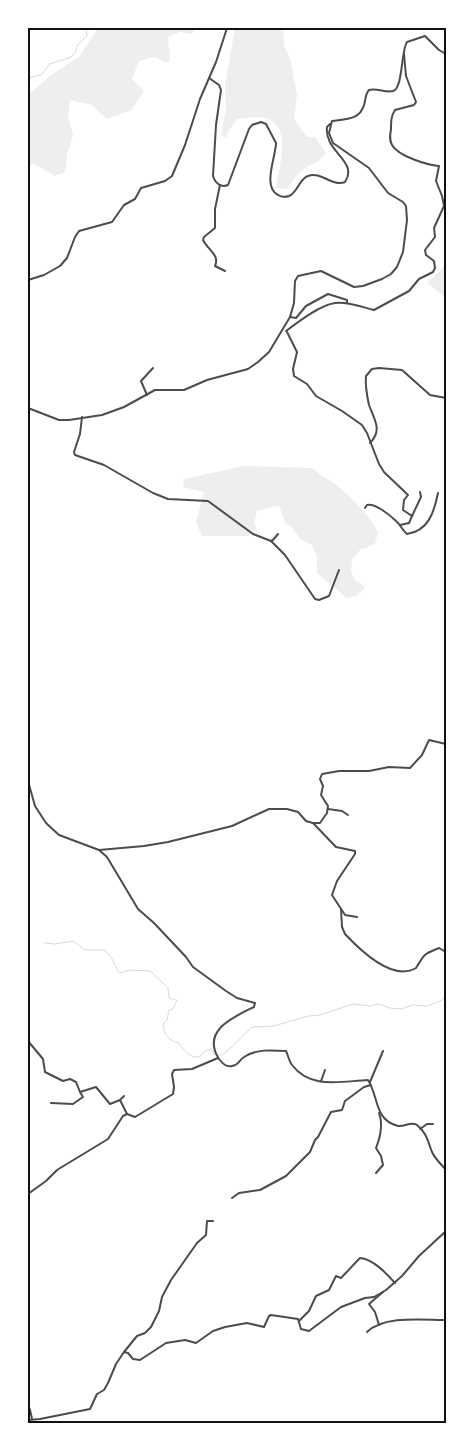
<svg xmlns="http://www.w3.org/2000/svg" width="474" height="1451" font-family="'Titillium Web',sans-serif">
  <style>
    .green { fill: #eee }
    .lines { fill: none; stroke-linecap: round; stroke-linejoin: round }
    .stream { stroke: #d9d9d9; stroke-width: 1 }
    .minor { stroke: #4c4c4c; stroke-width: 2 }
    .neatline { fill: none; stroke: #111; stroke-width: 2 }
  </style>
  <rect width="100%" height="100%" fill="#fff"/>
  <g class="green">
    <polygon points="98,28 196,28 191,34 180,32 168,37 170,60 166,63 155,57 139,61 132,79 144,91 131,110 107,119 92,105 70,100 68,117 73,135 67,154 65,172 55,176 34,164 28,166 28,93 34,90 51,75 79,57"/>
    <path d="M235,28h48l1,18 6,12 7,37 -3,24 13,18h8l11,16c-8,11 -9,8 -19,14 -9,5 -14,13 -19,22l-12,-1c2,-20 18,-62 -11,-70 -9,-3 -19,1 -28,1l-9,13 -2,6 -5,-4 5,-25 -1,-24z"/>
    <polygon points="446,263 446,294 444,297 427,282 440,271"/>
    <polygon points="243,466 311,468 339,487 353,500 369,518 378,532 375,544 360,550 352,560 351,570 354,579 365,587 357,596 347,598 317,573 317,556 312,545 300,539 291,526 285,523 283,515 279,506 271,507 257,511 254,523 257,530 248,536 202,536 196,522 204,492 183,487 184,479"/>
  </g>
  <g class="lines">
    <g class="stream">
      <polyline points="28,78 41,75 50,64 71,57 75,53 78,44 87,36 86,28"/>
      <path d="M45,943l10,1 18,-3 12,9h20l6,7 8,16 12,-3 19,1 18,17 1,10 8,2 -4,9 -4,1 -2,10 -4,4c1,11 6,17 16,19 6,9 10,14 20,14l8,-7 4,-1 4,6h7l10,-8 20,-20 22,-1 34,-10 12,-1 33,-11 17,2 9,-2 11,4 12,1 10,-4 16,1 14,-6 4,-4"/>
    </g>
    <g class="minor">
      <path d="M209,78l10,7 2,5 -5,35 -3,51c2,7 8,12 15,9l21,-56 3,-4 9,-3 5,2 10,19c0,13 -14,44 2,52 3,2 8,2 11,1 9,-4 10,-17 19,-20 13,-5 24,11 37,6 14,-21 -21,-30 -18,-55l3,-3"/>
      <path d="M220,185l-5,24v19l-11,9 -1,3c5,10 17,15 12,26l10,5"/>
      <polyline points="28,280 44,275 60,266 67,258 75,237 79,231 112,222 124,205 135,199 141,188 165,181 172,176 185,145 200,99 216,62 227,28"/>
      <polyline points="290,317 296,318 306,306 328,294 347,300 347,303"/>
      <path d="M286,331c12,-9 34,-26 49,-28 12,-2 27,4 39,7l35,-19 10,-12 14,-7 2,-4 -1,-7 -8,-6 -1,-5 10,-13 -1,-9 10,-22 -2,-10 -6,-15 3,-15c-12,-1 -41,-10 -47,-21 -3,-5 -2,-10 -1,-16 0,-7 0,-13 4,-19l19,-5 2,-3 -10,-26 -2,-22"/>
      <polyline points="287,332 297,352 293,369 294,376 307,384 316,396 342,411 362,425 367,433 379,464 384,472 408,495 404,500 403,510 412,516 421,497 420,492"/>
      <polyline points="147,395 141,381 153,368"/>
      <path d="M28,408l31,12h10l33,-5 22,-8 31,-17h29l23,-10 41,-11 10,-7 11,-10 21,-35 4,-14 1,-22 3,-5 23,-5 33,16 9,-1 19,-7 9,-5 6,-7 6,-15 4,-32 -1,-14 -3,-4 -15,-9 -19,-25 -36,-25 -4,-10 3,-12c13,-2 28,-1 32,-16 2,-6 1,-11 5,-15 8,-2 17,3 24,1 10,-2 8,-41 14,-49l18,-6 14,14 7,4"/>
      <polyline points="82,417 80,434 74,452 75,455 104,465 153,493 168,499 208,501 253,534 271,541 273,540 278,534"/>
      <path d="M370,443c13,-13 4,-24 -1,-38 -2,-9 -4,-19 -3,-29l6,-7 7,-1 23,2 28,25 16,3"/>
      <path d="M365,508l2,-3c8,-2 23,10 29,16 5,4 6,9 11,13 21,-3 27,-21 31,-41"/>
      <polyline points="400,525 409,523 412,516"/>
      <polyline points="271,541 285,555 315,599 319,600 329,596 339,570"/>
      <path d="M28,781l7,25 11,17 13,12 40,15 8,7 31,52 16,14 32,34 7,10 33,24 11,7 18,5 -1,4c-21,10 -53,24 -35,52 4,5 7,8 13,7 7,-1 7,-6 12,-9 12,-8 27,-7 42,-6 2,4 3,10 6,14 19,25 50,16 76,15 11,17 6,40 30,46 7,1 13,-5 19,-1 10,8 11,17 15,27 3,7 10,13 14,18"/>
      <polyline points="328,809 342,811 348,815"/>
      <polyline points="313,823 336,847 355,851 355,854 337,881 332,895 345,915 357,917"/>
      <polyline points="99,850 144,846 168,842 232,826 269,809 287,809 298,812 306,821 313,823 320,823 327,813 328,806 321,795 323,786 320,779 322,774 339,771 369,771 389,767 410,768 422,755 429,740 446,744"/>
      <path d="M341,909l1,18 3,7c15,16 47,48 71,34 9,-14 6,-13 23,-20l7,4"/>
      <polyline points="28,1041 43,1059 45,1072 63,1081 70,1079 76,1082 80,1092 96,1087 110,1104 120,1100 127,1114"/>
      <polyline points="321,1081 325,1070"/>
      <polyline points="370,1082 383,1051"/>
      <polyline points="120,1100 124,1096"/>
      <polyline points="51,1103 73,1104 83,1097 80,1092"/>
      <polyline points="420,1129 427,1124 433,1124"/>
      <path d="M376,1173l7,-8 -2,-9 -5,-8c4,-10 7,-24 3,-35"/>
      <polyline points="28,1194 46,1181 57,1170 108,1139 123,1116 127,1114 135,1117 173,1094 174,1087 172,1074 174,1070 192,1069 218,1058"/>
      <polyline points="232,1198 239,1193 260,1190 286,1176 310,1152 315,1140 318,1137 331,1112 342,1110 345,1101 364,1087 371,1085"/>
      <path d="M299,1321l10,-10 7,-15 13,-6 7,-14 5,2 19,-20c13,1 26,15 35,25"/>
      <polyline points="379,1325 375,1312 369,1304 383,1292"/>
      <path d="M367,1332c17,-17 57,-12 79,-12"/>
      <polyline points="124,1352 137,1336 145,1333 151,1327 159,1311 162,1297 171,1280 197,1243 206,1235 207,1221 213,1221"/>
      <polyline points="28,1405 30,1410 32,1419"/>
      <polyline points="28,1420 40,1419 90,1409 97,1394 104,1390 108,1383 116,1364 124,1352 128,1353 133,1359 140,1360 166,1343 185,1340 196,1343 213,1331 225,1327 247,1323 264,1327 269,1316 271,1315 298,1319 301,1329 309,1331 341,1307 365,1298 374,1297 386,1290 402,1276 419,1256 446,1231"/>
    </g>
  </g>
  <rect width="474" height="1451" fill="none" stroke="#ffffff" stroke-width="58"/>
  <rect x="29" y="29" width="416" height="1393" class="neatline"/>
</svg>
